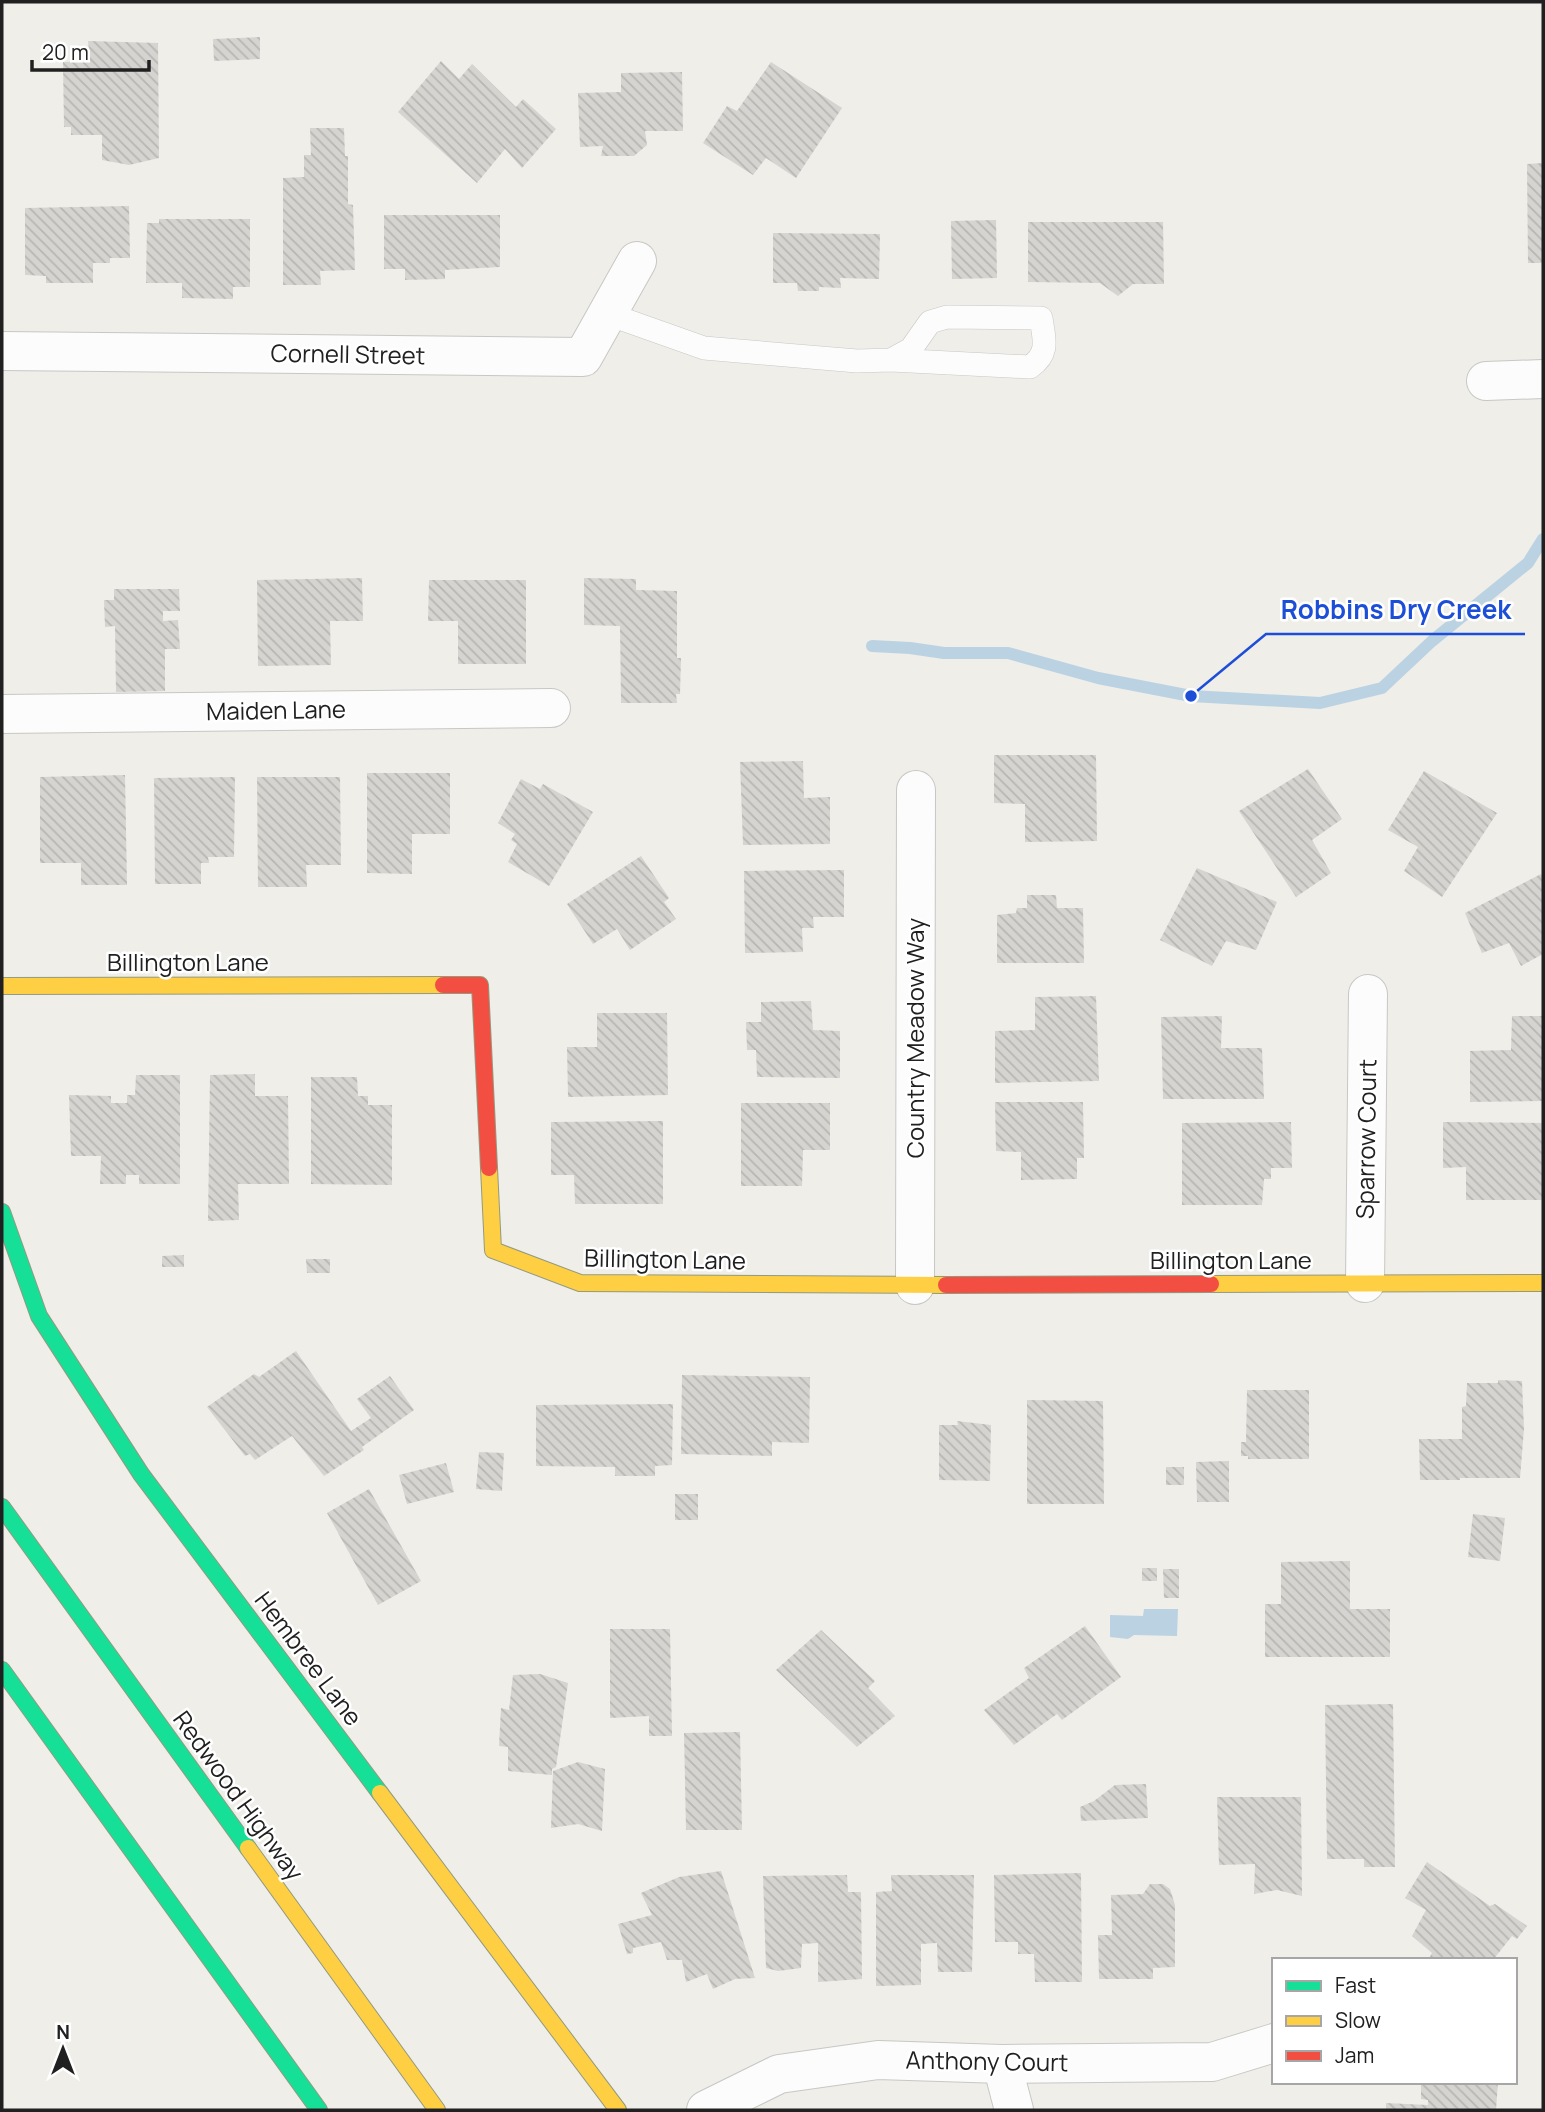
<svg xmlns="http://www.w3.org/2000/svg" width="1545" height="2112" font-family="Manrope,sans-serif">
  <style>
    .water { fill: #bbd2e3 }
    .lines { fill: none; stroke-linecap: round; stroke-linejoin: round }
    .stream { stroke: #bbd2e3; stroke-width: 12 }
    .building { fill: url(#building-back-hatch) }
    .lane-casing { stroke: #c7c7c5; stroke-width: 24 }
    .street-casing { stroke: #c7c7c5; stroke-width: 40 }
    .fast-casing { stroke: #939a7f; stroke-width: 18 }
    .slow-casing { stroke: #939a7f; stroke-width: 18 }
    .jam-casing { stroke: #939a7f; stroke-width: 18 }
    .lane { stroke: #fdfcfc; stroke-width: 23 }
    .street { stroke: #fdfcfc; stroke-width: 38 }
    .fast { stroke: #16e098; stroke-width: 16 }
    .slow { stroke: #ffcf43; stroke-width: 16 }
    .jam { stroke: #f24e42; stroke-width: 16 }
    .labels { text-anchor: middle; stroke-width: 5; stroke-linejoin: round; paint-order: stroke }
    .street-label { font-size: 24px; fill: #202020; stroke: #fff }
    .leader { fill: none; stroke: #1d4ed8; stroke-width: 2.5 }
    .callout-dot { fill: #1d4ed8; stroke: #fff; stroke-width: 2.5 }
    .callout-label { font-size: 26px; text-anchor: middle; font-weight: bold; fill: #1d4ed8; stroke: #fff; stroke-width: 5; stroke-linejoin: round; paint-order: stroke }
  </style>
  <defs>
    <pattern id="building-back-hatch" width="6" height="6" patternUnits="userSpaceOnUse" patternTransform="scale(1.75)"><rect width="6" height="6" fill="#d5d4d0"/><path d="M-1 5l2 2M0 0l6 6M5-1l2 2" fill="none" stroke="#b7b6b2"/></pattern>
  </defs>
  <rect width="100%" height="100%" fill="#efeee9"/>
  <polygon class="water" points="1144,1609 1178,1609 1177,1636 1134,1635 1128,1639 1110,1637 1110,1615 1143,1616"/>
  <g class="lines">
    <polyline class="stream" points="872,646 910,648 944,653 1008,653 1098,678 1191,696 1320,703 1382,688 1432,641 1528,563 1543,539"/>
  </g>
  <g class="building">
    <polygon points="260,37 260,59 214,61 213,39"/>
    <polygon points="88,41 158,43 159,158 129,165 102,160 102,135 71,135 71,127 64,127 63,62 90,61"/>
    <polygon points="441,61 459,79 472,64 516,107 523,99 556,129 522,168 505,149 477,183 398,112"/>
    <polygon points="771,62 842,108 796,178 766,158 753,175 703,143 727,106 737,111"/>
    <polygon points="682,72 683,131 645,131 647,145 634,156 601,156 603,146 580,147 578,93 621,92 621,73"/>
    <polygon points="310,128 344,128 345,156 348,156 348,204 353,205 355,270 320,271 321,285 283,285 283,178 304,177 304,155 311,155"/>
    <polygon points="1543,163 1543,263 1528,263 1527,164"/>
    <polygon points="129,206 130,258 110,258 110,263 93,263 93,283 46,283 46,276 25,275 25,208"/>
    <polygon points="384,215 500,215 500,267 445,270 445,279 405,280 405,269 384,269"/>
    <polygon points="159,219 250,219 250,287 233,287 233,299 182,298 182,283 146,283 147,223 159,223"/>
    <polygon points="996,220 997,278 952,279 951,221"/>
    <polygon points="1028,222 1163,222 1164,284 1133,284 1118,296 1100,283 1028,282"/>
    <polygon points="773,233 880,234 879,279 840,278 841,288 819,287 819,291 798,291 797,283 773,283"/>
    <polygon points="362,578 363,621 330,621 331,665 258,666 257,580"/>
    <polygon points="584,578 636,579 636,590 677,591 677,658 681,658 680,694 676,694 677,703 621,703 620,626 584,625"/>
    <polygon points="429,580 526,580 526,664 458,664 458,621 428,621"/>
    <polygon points="114,589 179,589 180,611 163,611 163,621 178,620 180,649 165,649 165,691 116,692 115,626 105,627 104,600 114,600"/>
    <polygon points="994,755 1096,755 1097,841 1025,842 1025,804 994,803"/>
    <polygon points="803,761 804,798 830,797 830,844 743,845 740,762"/>
    <polygon points="1308,769 1342,819 1312,840 1331,873 1296,897 1239,811"/>
    <polygon points="1424,771 1497,813 1442,897 1404,871 1418,847 1388,830"/>
    <polygon points="367,773 450,773 450,834 412,834 412,874 367,873"/>
    <polygon points="125,775 127,885 81,885 81,863 40,863 40,777"/>
    <polygon points="235,777 234,857 208,857 209,863 201,863 201,884 155,884 154,778"/>
    <polygon points="257,777 340,777 341,865 306,865 307,887 258,887"/>
    <polygon points="521,779 540,789 543,784 593,812 549,886 508,862 517,844 511,840 515,834 498,823"/>
    <polygon points="641,856 669,898 664,902 676,919 630,950 617,929 593,944 567,904"/>
    <polygon points="1197,868 1277,902 1256,950 1226,941 1212,966 1160,940"/>
    <polygon points="844,870 844,917 813,917 814,928 802,928 803,952 745,953 744,871"/>
    <polygon points="1541,874 1543,878 1543,954 1521,966 1509,943 1482,953 1465,913"/>
    <polygon points="1027,895 1056,895 1057,908 1083,908 1084,963 997,963 997,915 1016,913 1017,908 1027,908"/>
    <polygon points="1096,996 1099,1081 995,1083 995,1031 1035,1030 1035,997"/>
    <polygon points="811,1001 813,1030 840,1031 840,1078 757,1077 756,1050 747,1050 746,1022 761,1022 761,1002"/>
    <polygon points="597,1013 667,1013 668,1095 568,1097 567,1047 597,1047"/>
    <polygon points="1222,1016 1221,1048 1262,1048 1264,1099 1163,1099 1161,1017"/>
    <polygon points="1512,1016 1543,1016 1543,1101 1470,1102 1470,1051 1511,1050"/>
    <polygon points="255,1074 255,1096 288,1096 289,1184 238,1184 239,1220 208,1221 210,1075"/>
    <polygon points="136,1075 180,1075 180,1184 139,1184 139,1175 126,1175 126,1184 100,1184 101,1156 71,1156 69,1095 111,1096 111,1103 127,1103 127,1095 135,1095"/>
    <polygon points="311,1077 357,1077 358,1096 368,1096 368,1105 392,1105 392,1185 311,1184"/>
    <polygon points="995,1102 1083,1102 1084,1158 1077,1158 1077,1179 1021,1180 1021,1152 996,1151"/>
    <polygon points="741,1103 830,1103 830,1150 803,1150 802,1186 741,1186"/>
    <polygon points="663,1121 663,1204 575,1204 574,1175 551,1175 551,1122"/>
    <polygon points="1291,1122 1292,1168 1271,1168 1271,1179 1264,1179 1262,1205 1182,1205 1182,1123"/>
    <polygon points="1443,1122 1543,1123 1543,1200 1466,1200 1466,1167 1443,1168"/>
    <polygon points="184,1255 184,1267 162,1267 162,1256"/>
    <polygon points="306,1259 330,1259 330,1273 307,1273"/>
    <polygon points="296,1351 351,1431 371,1418 357,1399 390,1376 414,1410 362,1447 364,1450 324,1476 292,1436 255,1460 250,1454 245,1456 207,1407 254,1374 259,1377"/>
    <polygon points="682,1375 810,1377 809,1443 772,1442 772,1456 681,1454"/>
    <polygon points="1498,1380 1522,1381 1524,1429 1520,1478 1460,1478 1460,1480 1420,1480 1419,1439 1462,1439 1462,1407 1466,1406 1467,1383 1498,1383"/>
    <polygon points="1247,1390 1309,1390 1309,1459 1248,1459 1248,1456 1241,1456 1241,1442 1246,1442"/>
    <polygon points="1027,1400 1103,1401 1104,1504 1027,1504"/>
    <polygon points="673,1404 672,1465 655,1466 655,1476 615,1476 615,1467 536,1466 536,1405"/>
    <polygon points="957,1421 991,1425 990,1481 939,1480 939,1425 958,1425"/>
    <polygon points="479,1452 504,1453 502,1491 476,1489"/>
    <polygon points="1229,1461 1229,1502 1197,1502 1196,1462"/>
    <polygon points="446,1463 454,1492 407,1504 399,1475"/>
    <rect x="1166" y="1467" width="18" height="18"/>
    <polygon points="369,1489 421,1581 378,1605 327,1513"/>
    <rect x="675" y="1494" width="23" height="26"/>
    <polygon points="1473,1514 1505,1518 1500,1561 1468,1557"/>
    <polygon points="1350,1561 1350,1609 1390,1609 1390,1657 1265,1657 1265,1604 1281,1604 1281,1562"/>
    <rect x="1142" y="1568" width="15" height="13"/>
    <polygon points="1163,1569 1179,1569 1179,1598 1164,1598"/>
    <polygon points="1085,1626 1121,1677 1062,1720 1057,1714 1014,1745 984,1710 1029,1678 1024,1668"/>
    <polygon points="610,1629 670,1629 672,1736 649,1736 649,1716 610,1718"/>
    <polygon points="821,1630 875,1681 868,1688 895,1716 857,1747 776,1670"/>
    <polygon points="540,1674 568,1683 556,1767 552,1769 552,1775 508,1771 508,1747 499,1746 501,1708 509,1710 513,1675"/>
    <polygon points="1393,1704 1395,1867 1364,1867 1364,1859 1327,1859 1325,1705"/>
    <polygon points="740,1732 742,1830 686,1830 684,1733"/>
    <polygon points="578,1762 605,1769 602,1831 578,1824 551,1828 553,1771"/>
    <polygon points="1146,1784 1148,1818 1081,1821 1080,1807 1094,1801 1115,1785"/>
    <polygon points="1217,1797 1301,1797 1302,1896 1277,1890 1254,1894 1255,1864 1219,1865"/>
    <polygon points="1427,1862 1490,1906 1495,1904 1527,1926 1517,1939 1512,1936 1493,1960 1428,1960 1432,1953 1412,1936 1426,1910 1405,1898"/>
    <polygon points="721,1871 755,1978 735,1979 713,1989 707,1974 686,1982 682,1960 667,1960 661,1942 633,1948 633,1953 627,1954 618,1924 652,1915 641,1893 679,1877"/>
    <polygon points="1081,1873 1082,1982 1035,1982 1034,1954 1018,1954 1018,1942 995,1942 994,1875"/>
    <polygon points="847,1875 848,1892 861,1892 862,1979 818,1982 818,1943 802,1944 801,1968 778,1971 766,1968 763,1876"/>
    <polygon points="891,1875 974,1875 972,1972 938,1972 937,1943 921,1944 921,1985 876,1986 876,1892 892,1891"/>
    <polygon points="1150,1884 1163,1884 1170,1889 1175,1905 1175,1967 1153,1968 1153,1979 1099,1979 1098,1935 1112,1935 1111,1895 1143,1894"/>
    <polygon points="1421,2082 1498,2082 1496,2110 1386,2110 1386,2103 1428,2105 1428,2100 1421,2099"/>
  </g>
  <g class="lines">
    <defs>
      <path id="lane" d="M608,314l96,34 153,13 34,-1 20,-11 19,-27 17,-5 94,1c3,21 9,35 -11,49l-139,-7"/>
      <g id="street">
        <polyline points="2,351 583,357 637,261"/>
        <polyline points="1486,381 1543,379"/>
        <polyline points="2,714 551,708"/>
        <polyline points="1365,1283 1368,994"/>
        <polyline points="915,1285 916,790"/>
        <polyline points="1002,2064 1014,2110"/>
        <polyline points="706,2110 779,2074 878,2060 1002,2064 1212,2062 1274,2043"/>
      </g>
      <g id="fast">
        <polyline points="2,1212 39,1316 141,1474 380,1793"/>
        <polyline points="2,1507 248,1848"/>
        <polyline points="2,1670 319,2110"/>
      </g>
      <g id="slow">
        <polyline points="2,986 443,985"/>
        <polyline points="489,1168 493,1250 580,1283 946,1285"/>
        <polyline points="1211,1284 1543,1283"/>
        <polyline points="380,1793 618,2110"/>
        <polyline points="248,1848 437,2110"/>
      </g>
      <g id="jam">
        <polyline points="443,985 480,985 489,1168"/>
        <polyline points="946,1285 1211,1284"/>
      </g>
    </defs>
    <use href="#lane" class="lane-casing"/>
    <use href="#street" class="street-casing"/>
    <use href="#fast" class="fast-casing"/>
    <use href="#slow" class="slow-casing"/>
    <use href="#jam" class="jam-casing"/>
    <use href="#lane" class="lane"/>
    <use href="#street" class="street"/>
    <use href="#fast" class="fast"/>
    <use href="#slow" class="slow"/>
    <use href="#jam" class="jam"/>
  </g>
  <g class="labels">
    <g class="street-label">
      <text transform="translate(348 355) rotate(1)" y="8">Cornell Street</text>
      <text transform="translate(276 711) rotate(-1)" y="8">Maiden Lane</text>
      <text x="188" y="971">Billington Lane</text>
      <text transform="translate(916 1038) rotate(-90)" y="8">Country Meadow Way</text>
      <text transform="translate(1367 1139) rotate(-89)" y="8">Sparrow Court</text>
      <text transform="translate(665 1260) rotate(1)" y="8">Billington Lane</text>
      <text x="1231" y="1269">Billington Lane</text>
      <text transform="translate(308 1659) rotate(53)" y="8">Hembree Lane</text>
      <text transform="translate(238 1796) rotate(54)" y="8">Redwood Highway</text>
      <text transform="translate(987 2062) rotate(1)" y="8">Anthony Court</text>
    </g>
  </g>
  <path class="leader" d="M1191 696L1266 634H1525"/>
  <circle class="callout-dot" cx="1191" cy="696" r="7"/>
  <g class="callout-label">
    <text x="1396" y="619">Robbins Dry Creek</text>
  </g>
  <rect width="1545" height="2112" fill="none" stroke="#202020" stroke-width="7"/>
  <rect x="1272" y="1958" width="245" height="126" fill="#ffffff" stroke="#a6a6a6" stroke-width="2"/>
  <rect x="1286" y="1981" width="35" height="10" fill="#16e098" stroke="#a6a6a6" stroke-width="2"/>
  <text x="1335" y="1993" font-size="21" fill="#202020">Fast</text>
  <rect x="1286" y="2016" width="35" height="10" fill="#ffcf43" stroke="#a6a6a6" stroke-width="2"/>
  <text x="1335" y="2028" font-size="21" fill="#202020">Slow</text>
  <rect x="1286" y="2051" width="35" height="10" fill="#f24e42" stroke="#a6a6a6" stroke-width="2"/>
  <text x="1335" y="2063" font-size="21" fill="#202020">Jam</text>
  <g transform="translate(63 2049)" stroke="#ffffff" stroke-width="5" paint-order="stroke">
  <path d="M0-5L12 26L0 18L-12 26Z" fill="#202020"/>
  <text y="-10" font-size="19" font-weight="bold" text-anchor="middle" fill="#202020">N</text>
  </g>
  <path d="M32 60v10h117v-10" fill="none" stroke="#202020" stroke-width="3.5"/>
  <text x="42" y="60" font-size="21" fill="#202020" stroke="#ffffff" stroke-width="5" paint-order="stroke">20 m</text>
</svg>
